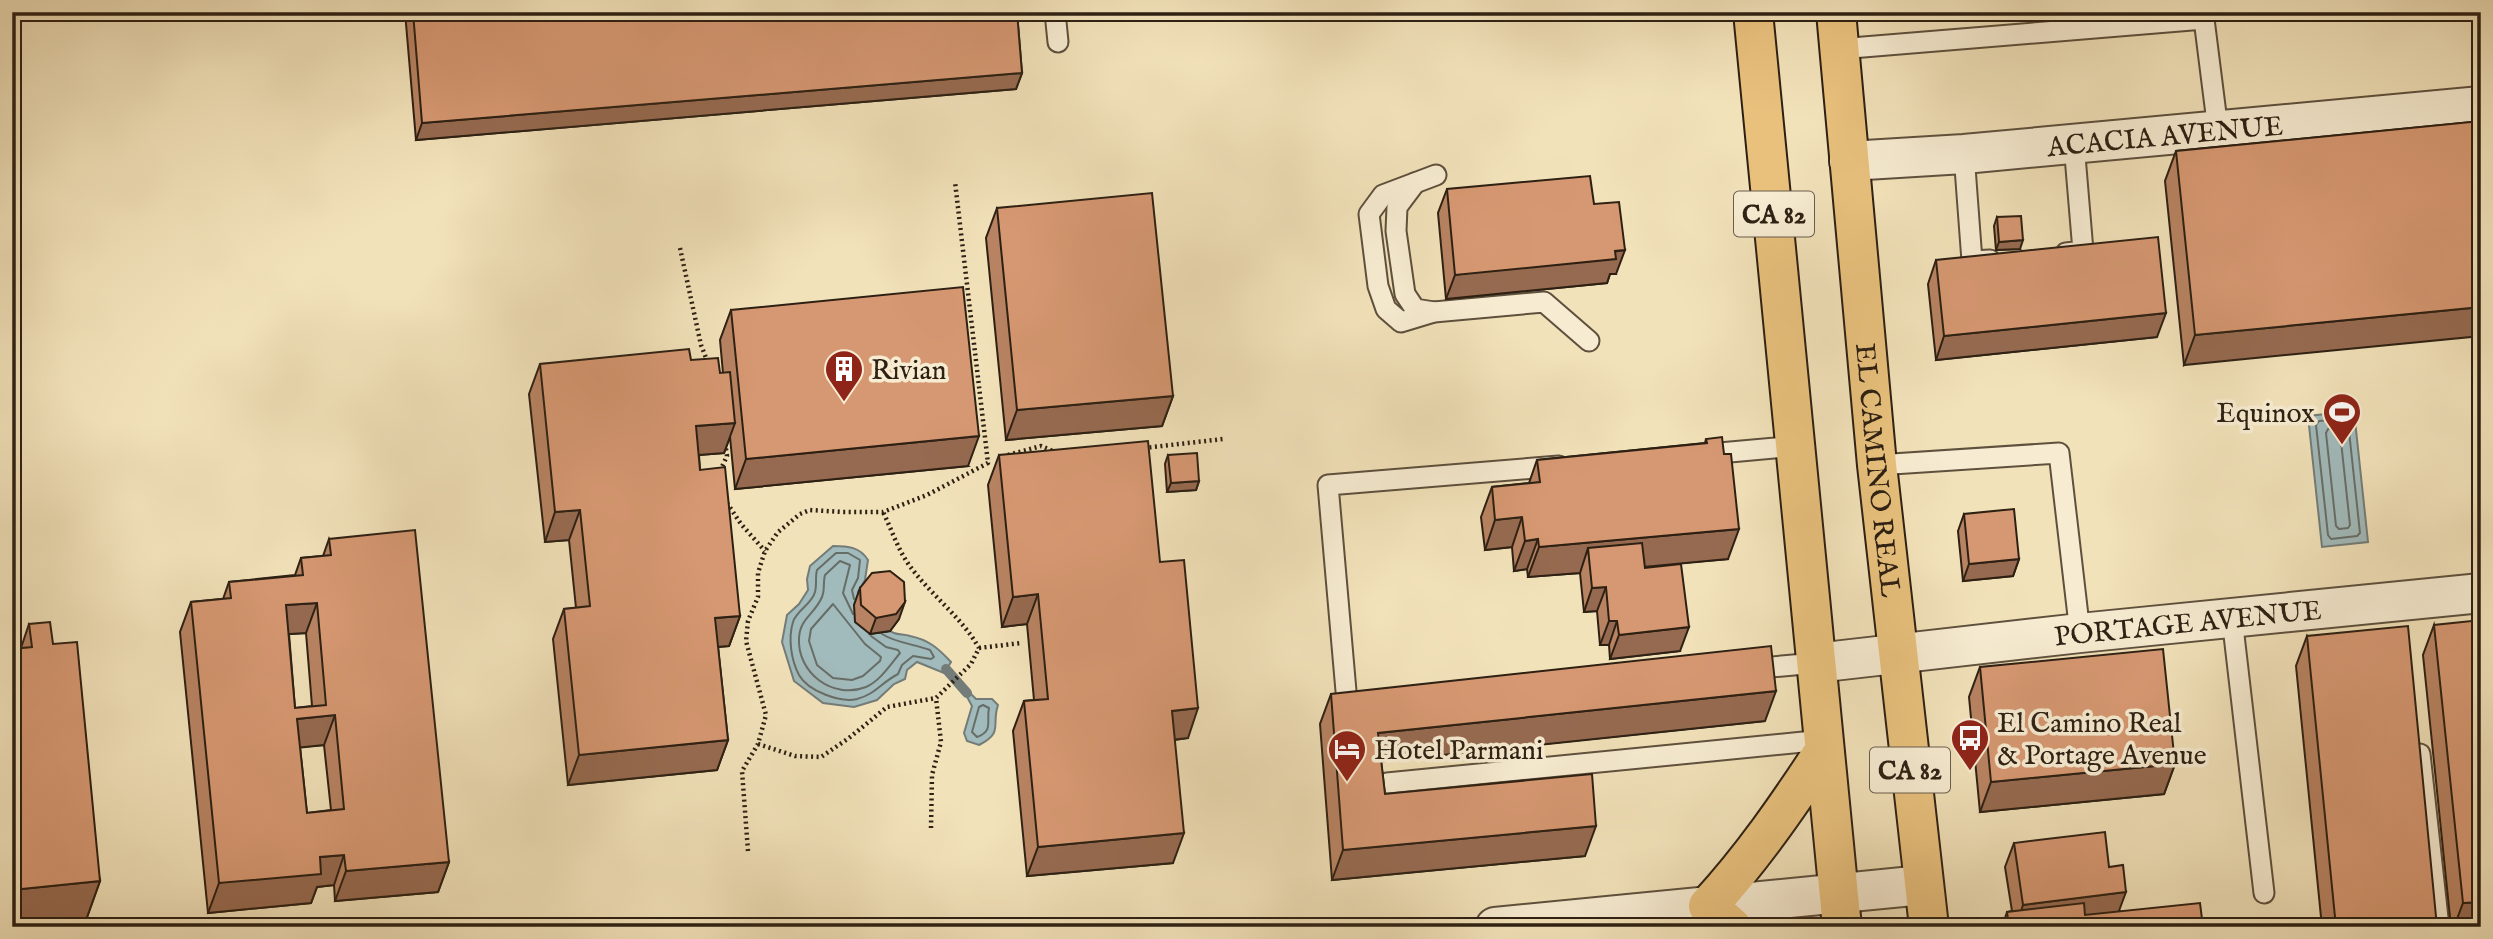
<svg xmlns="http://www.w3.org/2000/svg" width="2493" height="939" font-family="'IM FELL English',serif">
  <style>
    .water { fill: #a1babb; stroke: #737c78; stroke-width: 2 }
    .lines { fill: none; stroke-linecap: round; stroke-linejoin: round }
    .shore { stroke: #676d67; stroke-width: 2 }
    .stream { stroke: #737c78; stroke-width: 10 }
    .service-casing { stroke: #5e503d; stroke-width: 23 }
    .minor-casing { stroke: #5e503d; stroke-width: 42 }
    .tertiary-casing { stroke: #5e503d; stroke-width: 42 }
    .primary-casing { stroke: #2d2013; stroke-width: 42 }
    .path { stroke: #2d2013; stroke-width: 4.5; stroke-dasharray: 2 3.5; stroke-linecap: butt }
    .service { stroke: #f7ecd2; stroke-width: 19 }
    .minor { stroke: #f7ecd2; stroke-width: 38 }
    .tertiary { stroke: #f7ecd2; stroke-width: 38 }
    .primary { stroke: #e9c17d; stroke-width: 38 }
    .wall { fill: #b88362; stroke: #2d2013; stroke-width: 2; fill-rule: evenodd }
    .shaded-wall { fill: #966a50; stroke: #2d2013; stroke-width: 2 }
    .building { fill: #d69872; stroke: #2d2013; stroke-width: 2; fill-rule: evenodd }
    .labels { text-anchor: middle; stroke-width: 7; stroke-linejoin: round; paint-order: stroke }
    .shield { fill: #f7ecd2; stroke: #6a5d4c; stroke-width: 2 }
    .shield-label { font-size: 26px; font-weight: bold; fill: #2d2013 }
    .street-label { font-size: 28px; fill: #2d2013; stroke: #f7ecd2 }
    .poi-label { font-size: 28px; fill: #2d2013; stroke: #f7ecd2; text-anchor: start }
  </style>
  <rect width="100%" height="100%" fill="#f2e2ba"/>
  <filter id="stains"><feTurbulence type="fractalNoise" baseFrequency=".00286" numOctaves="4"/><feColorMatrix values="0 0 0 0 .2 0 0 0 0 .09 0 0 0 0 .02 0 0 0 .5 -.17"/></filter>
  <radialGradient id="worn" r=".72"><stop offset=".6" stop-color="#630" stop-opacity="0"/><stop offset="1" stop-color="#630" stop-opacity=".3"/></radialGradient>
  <g class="water">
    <polygon points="2354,411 2368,542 2322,547 2308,416"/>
    <path d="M833,546c15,0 27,1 35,14l-3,20 -7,12c5,11 24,37 36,41 5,2 11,1 16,3 19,4 28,12 41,26l-7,11 -27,-11 -10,8 -2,9 -11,5 -17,16 -23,7 -31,-4 -29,-22 -12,-39 5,-27 12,-11 9,-14 -1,-11 3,-13z"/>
    <path d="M968,691l8,8h16l6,6c-7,21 6,27 -19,40l-12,-4 -3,-8 8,-27 -6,-11z"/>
  </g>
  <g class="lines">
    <g class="shore">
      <polygon points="2344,419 2348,422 2360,533 2357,536 2331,539 2328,535 2316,425 2319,421"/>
      <polygon points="2337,428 2340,432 2350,525 2348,528 2339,529 2336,526 2326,433 2328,429"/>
      <path d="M854,599l-2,-9 6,-12 2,-18 -12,-7h-12l-19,17c-2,7 0,15 -2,22 -3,12 -19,19 -22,30 -5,16 -2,38 6,53 9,16 41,28 58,24 19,-5 25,-17 41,-25l4,-9 11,-9 18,3 3,-2 -4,-7c-16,-6 -34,-7 -48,-16"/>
      <polygon points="833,604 865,644 881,657 880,661 863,676 852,680 833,678 817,665 809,641 811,629"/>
      <path d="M853,614l-10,-21 7,-28 -10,-4 -15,14c-2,7 0,15 -3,22 -7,17 -22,21 -23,41 -2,35 34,62 67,49 14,-6 25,-23 34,-34l-2,-3 -12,-3 -15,-11"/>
      <path d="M983,705l6,3c-3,13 5,23 -12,29l-5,-5 7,-25z"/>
    </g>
    <polyline class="stream" points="946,669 967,693"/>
    <defs>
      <g id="service">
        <polyline points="1055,12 1058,42"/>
        <polyline points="1839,49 2204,19 2218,130"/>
        <polyline points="1964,154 1972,261 1990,260"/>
        <polyline points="1436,175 1383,195 1369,214 1378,286 1386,309 1401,322 1434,312 1544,302 1589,341"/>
        <polyline points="1415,183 1397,207 1396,231 1405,294 1415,309 1434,312"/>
        <polyline points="2066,253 2083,251 2074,144"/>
        <polyline points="1697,455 1797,446"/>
        <polyline points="1877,465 2059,453 2080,633"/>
        <polyline points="2232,618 2264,893"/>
        <polyline points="1748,669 1816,663"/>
        <polyline points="1350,714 1348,714 1328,485 1559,466"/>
        <polyline points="2420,754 2439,927"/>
        <polyline points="1387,783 1823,740"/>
      </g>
      <g id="minor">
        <path id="s1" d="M1849,161l115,-7 517,-48"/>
        <path id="s2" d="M1816,663l264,-30 401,-40"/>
      </g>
      <polyline id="tertiary" points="1495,927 1923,885"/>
      <g id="primary">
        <polyline points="1753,12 1842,927"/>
        <path id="s3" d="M1836,12l41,453 52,462"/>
        <path d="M1732,927l-24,-21c44,-48 80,-100 116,-155"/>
      </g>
    </defs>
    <use href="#service" class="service-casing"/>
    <use href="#minor" class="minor-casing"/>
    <use href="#tertiary" class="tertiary-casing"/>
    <use href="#primary" class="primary-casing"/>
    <g class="path">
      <polyline points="680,248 701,345 708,363"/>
      <polyline points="1144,448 1223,439"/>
      <polyline points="1008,455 1041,446 1053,451"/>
      <polyline points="720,471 727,456 725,442"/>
      <polyline points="727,503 741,524 765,551"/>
      <polyline points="979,648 1021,643"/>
      <path d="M758,744l37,12 26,1 28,-19 38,-31 49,-9 35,-34 8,-16c-18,-32 -51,-55 -72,-86 -10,-15 -16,-34 -24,-50"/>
      <polyline points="931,828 932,775 941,742 936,698"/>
      <polyline points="748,851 742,771 758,744 766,715 746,641 748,621 758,597 758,573 765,551 778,532 800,514 810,510 843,512 883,512 927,495 988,463 955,182"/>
    </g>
    <use href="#service" class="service"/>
    <use href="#minor" class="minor"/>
    <use href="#tertiary" class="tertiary"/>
    <use href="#primary" class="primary"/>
  </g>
  <g class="wall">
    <polygon points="405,12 1017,12 1022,73 1016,89 416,140"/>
    <polygon points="2481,121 2184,365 2165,181 2176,151"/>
    <polygon points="1447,189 1594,204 1616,274 1610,274 1607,283 1446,299 1438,213"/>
    <polygon points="997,208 1173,396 1162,426 1006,440 986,238"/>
    <polygon points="1997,217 2020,249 1996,250 1994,226"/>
    <polygon points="1936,260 2157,337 1936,360 1928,284"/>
    <polygon points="731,310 968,466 735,489 730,437 724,453 699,455 700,470 740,616 729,646 718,647 728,740 717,770 568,785 553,639 564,609 576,608 569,540 545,542 529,394 540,364 691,360 720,373 723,373 720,340"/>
    <polygon points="1706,439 1728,559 1645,566 1680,651 1610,659 1609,645 1600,645 1597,611 1584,612 1580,573 1528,577 1527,569 1514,571 1512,547 1485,550 1481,517 1492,487 1529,483 1537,460 1705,443"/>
    <polygon points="999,455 1160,562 1188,738 1175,740 1173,863 1027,876 1013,731 1024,701 1034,700 1027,624 1002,627 988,485"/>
    <polygon points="1168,455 1199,481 1196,490 1167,492 1165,464"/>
    <polygon points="1964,514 2019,559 2013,576 1963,581 1958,531"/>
    <path d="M329,539l120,323 -11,30 -103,9 -1,-16 -17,2 -6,16 -103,10 -28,-281 11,-30 32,-3 6,-17 66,-7 6,-17 22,-2zM306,633l6,73 -17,2 -6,-74zM324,745l7,65 -24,3 -7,-66z"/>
    <polygon points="860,588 899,619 890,631 870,634 855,622 854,605"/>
    <polygon points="29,624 53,644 100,881 86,920 21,648"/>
    <polygon points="2434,625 2481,927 2451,927 2423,655"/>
    <polygon points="2307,636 2437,927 2322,927 2296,666"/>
    <polygon points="1980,667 2175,764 2164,794 1980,812 1969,697"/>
    <polygon points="1331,694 1765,721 1381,761 1385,794 1585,856 1332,880 1320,724"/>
    <polygon points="2014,843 2109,867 2119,911 2203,927 2002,927 2007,912 2012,911 2005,867"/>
  </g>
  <g class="shaded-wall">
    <polygon points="1022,73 1016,89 416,140 422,123"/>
    <polygon points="2023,240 2020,249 1996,250 1999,242"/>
    <polygon points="1625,250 1616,274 1610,274 1607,283 1446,299 1455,275"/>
    <polygon points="2481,307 2481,336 2184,365 2195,335"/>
    <polygon points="2166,313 2157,337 1936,360 1944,336"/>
    <polygon points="1173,396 1162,426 1006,440 1017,410"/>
    <polygon points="735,423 724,453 686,456 696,426"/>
    <polygon points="979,436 968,466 735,489 746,459"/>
    <polygon points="1199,481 1196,490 1167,492 1171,483"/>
    <polygon points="580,510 569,540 545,542 555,512"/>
    <polygon points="1522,517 1512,547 1485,550 1495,520"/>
    <polygon points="1739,529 1728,559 1591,572 1588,548 1580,573 1528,577 1539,547"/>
    <polygon points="1538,539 1527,569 1514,571 1525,541"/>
    <polygon points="2019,559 2013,576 1963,581 1969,564"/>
    <polygon points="1606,587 1597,611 1584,612 1592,588"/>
    <polygon points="1038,594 1027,624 1002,627 1013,597"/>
    <polygon points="905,602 899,619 890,631 870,634 876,618"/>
    <polygon points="317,603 306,633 275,635 286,605"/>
    <polygon points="740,616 729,646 704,648 715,618"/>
    <polygon points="1609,621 1617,621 1609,645 1600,645"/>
    <polygon points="1689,627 1680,651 1610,659 1619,635"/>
    <polygon points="1776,691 1765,721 1367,763 1378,733"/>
    <polygon points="1198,708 1188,738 1161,741 1172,711"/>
    <polygon points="335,715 324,745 286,749 297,719"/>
    <polygon points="728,740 717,770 568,785 579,755"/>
    <polygon points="2175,764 2164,794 1980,812 1991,782"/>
    <polygon points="1596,826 1585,856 1332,880 1343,850"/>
    <polygon points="1184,833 1173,863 1027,876 1038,847"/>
    <polygon points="344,855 334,885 317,887 311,903 208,913 219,883 320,857"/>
    <polygon points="449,862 438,892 335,901 346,871"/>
    <polygon points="100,881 86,920 12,927 12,890"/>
    <polygon points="2126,892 2117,916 2016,927 2023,905"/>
    <polygon points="2481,902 2481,927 2454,927 2463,903"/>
  </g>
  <g class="building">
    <polygon points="413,12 1017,12 1022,73 422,123"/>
    <polygon points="2481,121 2481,307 2195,335 2176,151"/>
    <polygon points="1590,176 1594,204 1619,202 1625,250 1615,251 1616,259 1455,275 1447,189"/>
    <polygon points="1152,193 1173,396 1017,410 997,208"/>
    <polygon points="2021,216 2023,240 1999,242 1997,217"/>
    <polygon points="2158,237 2166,313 1944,336 1936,260"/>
    <polygon points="963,287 979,436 746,459 731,310"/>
    <polygon points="689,349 691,360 718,358 720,373 730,372 735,423 696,426 700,470 725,467 740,616 715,618 728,740 579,755 564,609 590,606 580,510 555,512 540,364"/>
    <polygon points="1722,437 1724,454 1731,454 1739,529 1539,547 1538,539 1525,541 1522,517 1495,520 1492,487 1540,482 1537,460 1707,443 1706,439"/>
    <polygon points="1148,441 1160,562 1184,560 1198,708 1172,711 1184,833 1038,847 1024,701 1048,699 1038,594 1013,597 999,455"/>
    <polygon points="1197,453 1199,481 1171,483 1168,455"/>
    <polygon points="2014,509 2019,559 1969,564 1964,514"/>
    <path d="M415,530l34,332 -103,9 -2,-16 -24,2 1,17 -102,9 -28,-281 40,-4 -2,-16 74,-7 -2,-17 30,-3 -2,-16zM317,603l9,102 -31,3 -9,-103zM335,715l9,94 -37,4 -10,-94z"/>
    <polygon points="1642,543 1645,568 1681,564 1689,627 1619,635 1617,621 1609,621 1606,587 1592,588 1588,548"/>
    <polygon points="890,571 904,582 905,602 896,614 876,618 861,605 860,588 872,573"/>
    <polygon points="2481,620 2481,902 2463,903 2434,625"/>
    <polygon points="50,622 53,644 77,642 100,881 12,890 12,649 32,647 29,624"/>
    <polygon points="2408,626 2437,927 2336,927 2307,636"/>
    <polygon points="1771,646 1776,691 1378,733 1385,794 1592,774 1596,826 1343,850 1331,694"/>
    <polygon points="2163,649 2175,764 1991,782 1980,667"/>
    <polygon points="2105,832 2109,867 2123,865 2126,892 2023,905 2014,843"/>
    <polygon points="2084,903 2085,915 2200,903 2203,927 2009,927 2007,912"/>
  </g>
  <defs>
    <symbol id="building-pin" viewBox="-11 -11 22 30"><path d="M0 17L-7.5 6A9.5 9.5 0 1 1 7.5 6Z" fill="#8f2418" stroke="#f7ecd2"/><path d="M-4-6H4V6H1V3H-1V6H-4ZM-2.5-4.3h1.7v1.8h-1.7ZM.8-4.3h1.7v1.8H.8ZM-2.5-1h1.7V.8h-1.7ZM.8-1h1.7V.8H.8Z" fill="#fff"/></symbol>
    <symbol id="stadium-pin" viewBox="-11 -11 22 30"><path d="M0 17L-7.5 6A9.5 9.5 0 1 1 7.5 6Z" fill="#8f2418" stroke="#f7ecd2"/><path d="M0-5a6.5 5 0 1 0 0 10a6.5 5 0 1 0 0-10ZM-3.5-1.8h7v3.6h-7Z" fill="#fff"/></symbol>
    <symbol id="bus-pin" viewBox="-11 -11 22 30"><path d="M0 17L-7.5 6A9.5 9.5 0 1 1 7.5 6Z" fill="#8f2418" stroke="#f7ecd2"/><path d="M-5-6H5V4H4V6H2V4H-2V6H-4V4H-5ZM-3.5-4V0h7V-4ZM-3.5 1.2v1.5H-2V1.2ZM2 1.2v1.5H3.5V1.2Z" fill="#fff"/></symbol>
    <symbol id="hotel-pin" viewBox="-11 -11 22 30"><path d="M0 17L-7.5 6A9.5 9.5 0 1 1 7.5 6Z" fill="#8f2418" stroke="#f7ecd2"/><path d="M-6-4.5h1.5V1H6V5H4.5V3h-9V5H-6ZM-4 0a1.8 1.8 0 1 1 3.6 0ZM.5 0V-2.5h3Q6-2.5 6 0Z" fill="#fff"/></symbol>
  </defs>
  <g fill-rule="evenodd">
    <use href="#building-pin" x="822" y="347" width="44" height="60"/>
    <use href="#stadium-pin" x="2320" y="390" width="44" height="60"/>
    <use href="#bus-pin" x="1948" y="716" width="44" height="60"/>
    <use href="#hotel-pin" x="1325" y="727" width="44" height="60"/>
  </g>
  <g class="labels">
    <g class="shield">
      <rect x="1734" y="191.5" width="80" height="45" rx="5"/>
      <rect x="1870" y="747.5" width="80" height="45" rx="5"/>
    </g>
    <g class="shield-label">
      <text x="1774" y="223">CA 82</text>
      <text x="1910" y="779">CA 82</text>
    </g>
    <g class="street-label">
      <text dy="10" stroke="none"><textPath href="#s1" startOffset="317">ACACIA AVENUE</textPath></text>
      <text dy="10" stroke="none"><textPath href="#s3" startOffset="460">EL CAMINO REAL</textPath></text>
      <text dy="10" stroke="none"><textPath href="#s2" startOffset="374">PORTAGE AVENUE</textPath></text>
    </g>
    <g class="poi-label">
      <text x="871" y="379">Rivian</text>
      <text x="2315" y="422" text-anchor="end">Equinox</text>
      <text x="1997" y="732">El Camino Real<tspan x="1997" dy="32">&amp; Portage Avenue</tspan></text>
      <text x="1374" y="759">Hotel Parmani</text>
    </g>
  </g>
  <rect width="2493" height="939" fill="none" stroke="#f2e2ba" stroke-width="42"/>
  <rect x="14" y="14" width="2465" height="911" fill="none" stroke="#2d2013" stroke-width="3.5"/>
  <rect x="21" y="21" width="2451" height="897" fill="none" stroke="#2d2013" stroke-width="2"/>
  <rect width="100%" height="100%" filter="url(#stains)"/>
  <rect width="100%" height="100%" fill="url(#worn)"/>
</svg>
